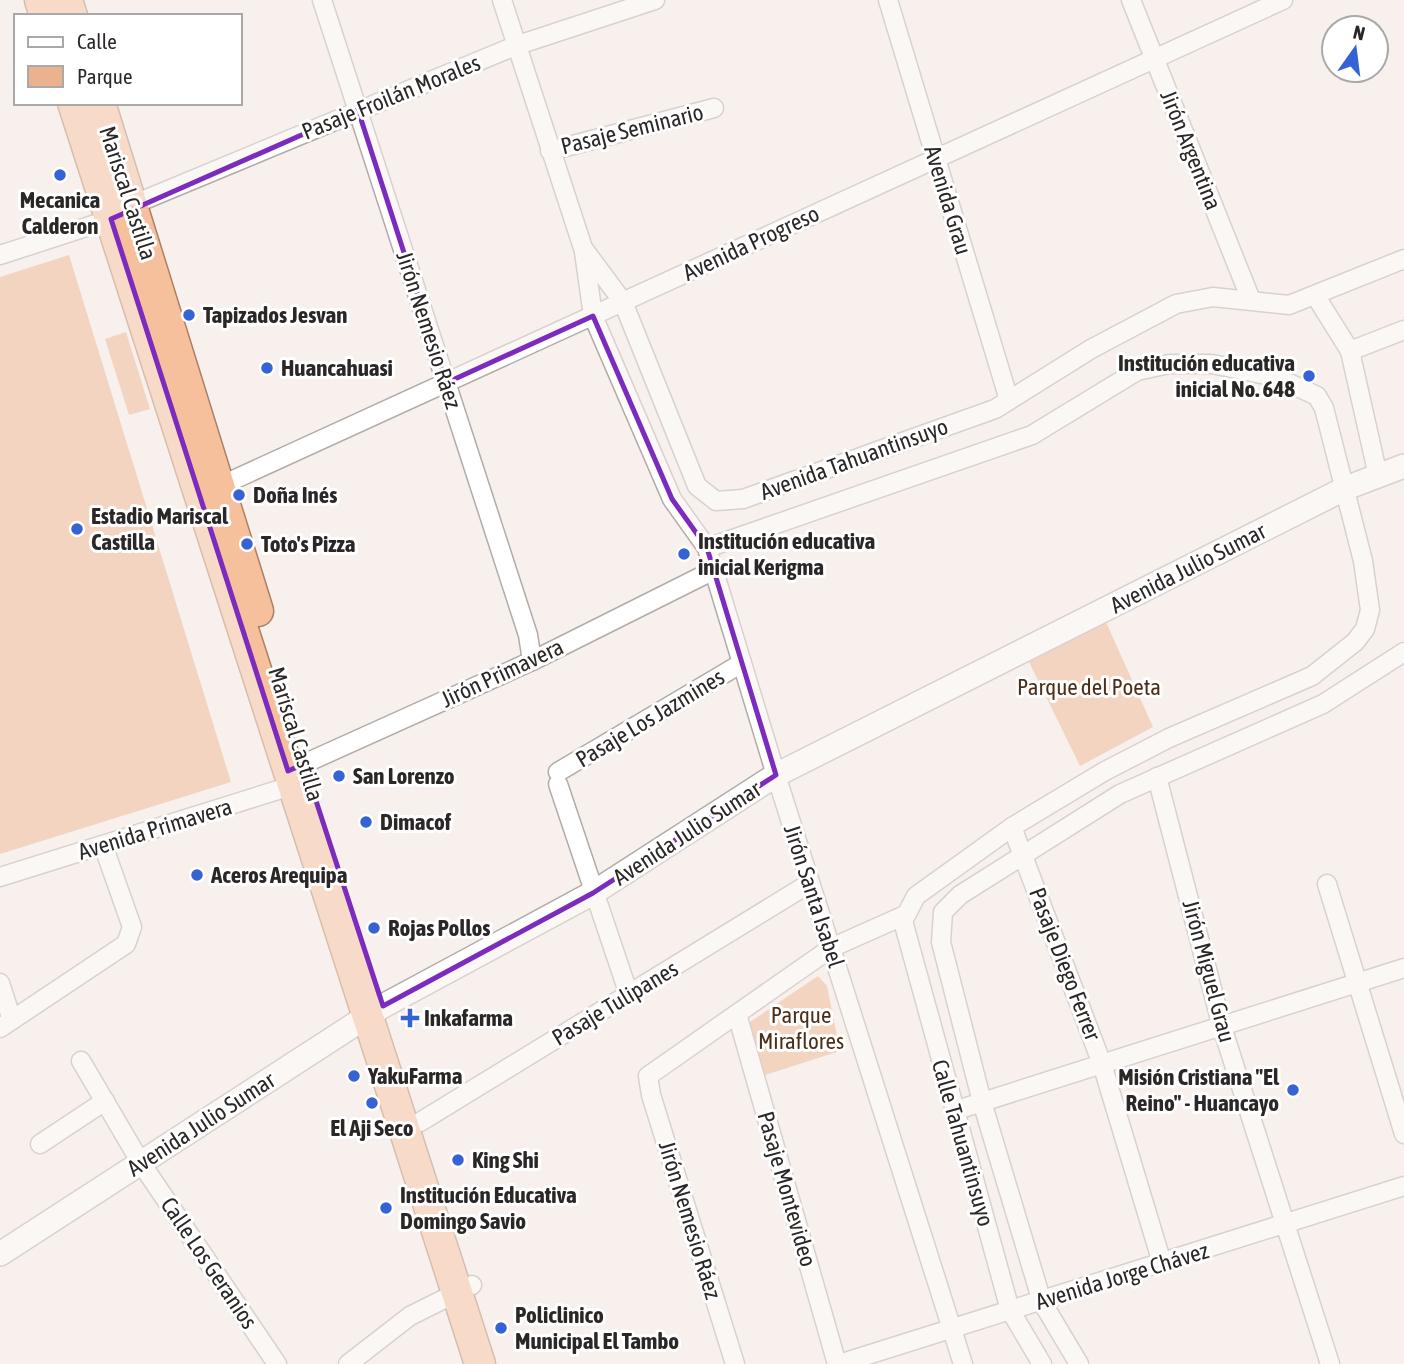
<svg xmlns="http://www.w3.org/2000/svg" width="1404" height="1364" font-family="'Asap Condensed',sans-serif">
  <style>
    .green { fill: #eab28d }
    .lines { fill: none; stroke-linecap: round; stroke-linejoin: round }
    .minor-casing { stroke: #b2aca7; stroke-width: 21 }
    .tertiary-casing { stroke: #b2aca7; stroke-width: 26 }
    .trunk-casing { stroke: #ad8063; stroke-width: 33 }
    .minor { stroke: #fff; stroke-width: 18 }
    .tertiary { stroke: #fff; stroke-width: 23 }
    .trunk { stroke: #f6c09c; stroke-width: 30 }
    .marked { fill: none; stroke: #7b2cbf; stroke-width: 5; stroke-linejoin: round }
    .poi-dot { fill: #3663d3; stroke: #fff; stroke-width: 2.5 }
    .labels { text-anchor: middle; stroke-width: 6; stroke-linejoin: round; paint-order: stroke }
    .street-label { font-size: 23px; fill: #2a2726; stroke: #fff }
    .poi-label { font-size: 23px; font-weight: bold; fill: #2a2726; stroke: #fff; text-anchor: start }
    .park-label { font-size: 23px; fill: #4e2e17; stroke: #fff }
  </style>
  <rect width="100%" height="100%" fill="#f8f0ec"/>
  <g class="green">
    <polygon points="69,255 231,782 0,854 0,277"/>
    <polygon points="126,332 150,409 129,415 105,339"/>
    <polygon points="1106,622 1153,727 1080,766 1029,662"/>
    <polygon points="818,976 827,986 840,1051 759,1077 744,1026"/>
  </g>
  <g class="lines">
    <defs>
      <g id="minor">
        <polyline points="322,0 528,635 532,661"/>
        <polyline points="502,0 583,248 623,302 697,486 716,501 743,499 995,409 1091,349 1176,304 1213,297 1289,305 1404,259"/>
        <polyline points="888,0 1009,400"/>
        <polyline points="1131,0 1251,300"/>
        <polyline points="550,151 714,108"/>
        <polyline points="584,252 593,316 672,499 707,548 776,775 963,1364"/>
        <polyline points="0,255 111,219 132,205 515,46 655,0"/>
        <polyline points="1315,295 1350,351 1378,476"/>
        <polyline points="1350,351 1404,330"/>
        <polyline points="220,486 1283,0"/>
        <polyline points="707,548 1032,435 1137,371 1169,364 1212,364 1276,377 1317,396 1324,408 1363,561 1370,610 1365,629 1355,642 1312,676 1169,738 1105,771 1012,827 916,896 903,921 1010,1310 1042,1364"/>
        <polyline points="288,771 532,661 714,570"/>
        <polyline points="558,772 742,663"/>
        <polyline points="1157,777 1222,1027 1330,1364"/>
        <polyline points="558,784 629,995"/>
        <polyline points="1012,827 1102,1064 1162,1263"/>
        <polyline points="0,877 310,780"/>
        <polyline points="1327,884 1404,1134"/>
        <polyline points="0,983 12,1020"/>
        <polyline points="737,1014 837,1364"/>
        <polyline points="0,1028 126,944 132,927 103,845"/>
        <polyline points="81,1061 141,1163 277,1364"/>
        <polyline points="954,1111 1404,968"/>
        <polyline points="420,1122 810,883"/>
        <polyline points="40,1144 105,1101"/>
        <polyline points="348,1364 410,1316 472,1285"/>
        <polyline points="735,1364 651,1095 648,1076 831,948 905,915"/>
        <polyline points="839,1364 1404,1186"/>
        <polyline points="1079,1364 1042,1302 982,1102 941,942 943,912 960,895 1120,794 1323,704 1404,652"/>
      </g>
      <polyline id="tertiary" points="0,1254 383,1006 593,893 776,775 1346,488 1404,466"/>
      <g id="trunk">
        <polyline points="40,0 45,16"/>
        <polyline points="67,0 72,16"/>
        <polyline points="73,103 480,1364"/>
        <polyline points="100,103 258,611"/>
      </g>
    </defs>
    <use href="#minor" class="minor-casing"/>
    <use href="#tertiary" class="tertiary-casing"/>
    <use href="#trunk" class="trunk-casing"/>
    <use href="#minor" class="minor"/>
    <use href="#tertiary" class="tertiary"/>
    <use href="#trunk" class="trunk"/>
  </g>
  <path d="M0 0H1404V1364H0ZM358,110l88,273 147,-67 79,183 35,49 69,227 -183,118 -210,113 -79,-242 -16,7 -177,-552z" fill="#f8f0ec" fill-opacity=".55" fill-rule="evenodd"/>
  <path class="marked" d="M358,110l88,273 147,-67 79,183 35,49 69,227 -183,118 -210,113 -79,-242 -16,7 -177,-552z"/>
  <g class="poi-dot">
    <circle cx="60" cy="175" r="7"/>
    <circle cx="189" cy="315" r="7"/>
    <circle cx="267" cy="368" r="7"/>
    <circle cx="1309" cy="376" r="7"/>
    <circle cx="239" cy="495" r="7"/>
    <circle cx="77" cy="529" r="7"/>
    <circle cx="247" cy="544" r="7"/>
    <circle cx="684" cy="554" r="7"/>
    <circle cx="339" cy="776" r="7"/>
    <circle cx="366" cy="822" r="7"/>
    <circle cx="197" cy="875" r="7"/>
    <circle cx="374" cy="928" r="7"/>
    <path d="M406.5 1007.5h7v7h7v7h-7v7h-7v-7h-7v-7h7z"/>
    <circle cx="354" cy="1076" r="7"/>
    <circle cx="1293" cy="1090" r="7"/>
    <circle cx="372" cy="1103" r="7"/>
    <circle cx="458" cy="1160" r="7"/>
    <circle cx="386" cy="1208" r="7"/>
    <circle cx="501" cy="1328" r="7"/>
  </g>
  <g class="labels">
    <g class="street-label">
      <text transform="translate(391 97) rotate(-22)" y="8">Pasaje Froilán Morales</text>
      <text transform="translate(632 129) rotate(-14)" y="8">Pasaje Seminario</text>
      <text transform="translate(1191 150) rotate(68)" y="8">Jirón Argentina</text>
      <text transform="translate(128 193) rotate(72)" y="8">Mariscal Castilla</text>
      <text transform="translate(948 200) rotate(73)" y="8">Avenida Grau</text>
      <text transform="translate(751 243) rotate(-25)" y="8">Avenida Progreso</text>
      <text transform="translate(429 330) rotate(72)" y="8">Jirón Nemesio Ráez</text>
      <text transform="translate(854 459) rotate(-20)" y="8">Avenida Tahuantinsuyo</text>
      <text transform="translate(1188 568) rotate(-27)" y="8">Avenida Julio Sumar</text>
      <text transform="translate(502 673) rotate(-25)" y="8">Jirón Primavera</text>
      <text transform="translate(650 718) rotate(-31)" y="8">Pasaje Los Jazmines</text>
      <text transform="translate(296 734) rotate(73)" y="8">Mariscal Castilla</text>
      <text transform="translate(155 829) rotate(-17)" y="8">Avenida Primavera</text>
      <text transform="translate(687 833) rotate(-33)" y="8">Avenida Julio Sumar</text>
      <text transform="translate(814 896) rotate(72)" y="8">Jirón Santa Isabel</text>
      <text transform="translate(1065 964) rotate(69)" y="8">Pasaje Diego Ferrer</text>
      <text transform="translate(1209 971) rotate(75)" y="8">Jirón Miguel Grau</text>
      <text transform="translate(615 1003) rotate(-31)" y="8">Pasaje Tulipanes</text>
      <text transform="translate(201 1124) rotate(-33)" y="8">Avenida Julio Sumar</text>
      <text transform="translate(963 1143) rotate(74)" y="8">Calle Tahuantinsuyo</text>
      <text transform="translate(787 1189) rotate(74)" y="8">Pasaje Montevideo</text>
      <text transform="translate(690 1220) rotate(73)" y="8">Jirón Nemesio Ráez</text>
      <text transform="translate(209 1263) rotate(56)" y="8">Calle Los Geranios</text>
      <text transform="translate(1122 1276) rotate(-17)" y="8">Avenida Jorge Chávez</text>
    </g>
    <g class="poi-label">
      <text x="60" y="208" text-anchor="middle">Mecanica<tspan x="60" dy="26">Calderon</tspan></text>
      <text x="203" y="323">Tapizados Jesvan</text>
      <text x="1295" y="371" text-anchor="end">Institución educativa<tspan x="1295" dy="26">inicial No. 648</tspan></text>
      <text x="281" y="376">Huancahuasi</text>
      <text x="253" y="503">Doña Inés</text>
      <text x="91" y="524">Estadio Mariscal<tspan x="91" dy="26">Castilla</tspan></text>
      <text x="698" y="549">Institución educativa<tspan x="698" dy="26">inicial Kerigma</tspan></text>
      <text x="261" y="552">Toto's Pizza</text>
      <text x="353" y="784">San Lorenzo</text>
      <text x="380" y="830">Dimacof</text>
      <text x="211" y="883">Aceros Arequipa</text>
      <text x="388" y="936">Rojas Pollos</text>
      <text x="424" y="1026">Inkafarma</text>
      <text x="368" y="1084">YakuFarma</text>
      <text x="1279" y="1085" text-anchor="end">Misión Cristiana "El<tspan x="1279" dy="26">Reino" - Huancayo</tspan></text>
      <text x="372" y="1136" text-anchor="middle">El Aji Seco</text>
      <text x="472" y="1168">King Shi</text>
      <text x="400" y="1203">Institución Educativa<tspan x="400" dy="26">Domingo Savio</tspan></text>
      <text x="515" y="1323">Policlinico<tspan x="515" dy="26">Municipal El Tambo</tspan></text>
    </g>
    <g class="park-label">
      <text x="1089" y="695">Parque del Poeta</text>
      <text x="801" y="1023">Parque<tspan x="801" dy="26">Miraflores</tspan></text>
    </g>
  </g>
  <rect x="14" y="14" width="228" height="91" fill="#ffffff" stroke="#aaa9a8" stroke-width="2"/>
  <rect x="28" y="37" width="35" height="10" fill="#ffffff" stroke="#aaa9a8" stroke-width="2"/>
  <text x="77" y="49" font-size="21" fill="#2a2726">Calle</text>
  <rect x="28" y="66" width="35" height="21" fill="#eab28d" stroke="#aaa9a8" stroke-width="2"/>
  <text x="77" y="84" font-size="21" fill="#2a2726">Parque</text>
  <g transform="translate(1355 49) rotate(14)"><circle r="33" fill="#ffffff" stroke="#aaa9a8" stroke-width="2"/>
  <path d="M0-5L12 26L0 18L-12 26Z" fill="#3663d3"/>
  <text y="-10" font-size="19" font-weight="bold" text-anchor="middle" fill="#2a2726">N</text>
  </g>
</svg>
